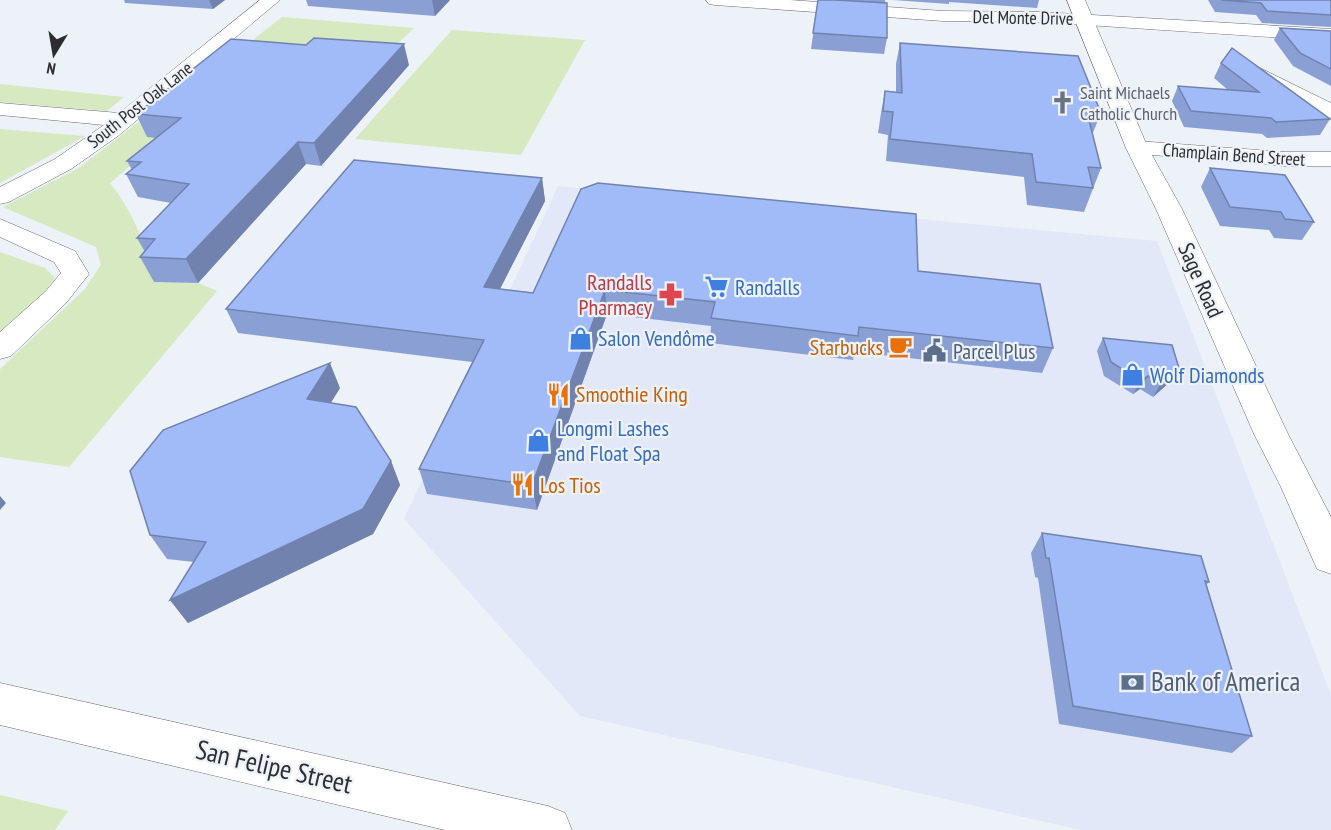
<svg xmlns="http://www.w3.org/2000/svg" width="1331" height="830" font-family="'PT Sans Narrow',sans-serif">
  <style>
    .built { fill: #e2e8f7 }
    .green { fill: #d6e9c0 }
    .lines { fill: none; stroke-linecap: round; stroke-linejoin: round }
    .minor-casing { stroke: #66686f; stroke-width: 1 }
    .major-casing { stroke: #66686f; stroke-width: 1 }
    .minor { fill: #fff; fill-rule: evenodd }
    .major { fill: #fff; fill-rule: evenodd }
    .wall { fill: #8aa0d5 }
    .shaded-wall { fill: #7182ae }
    .building { fill: #a1baf8; stroke: #7182ae; stroke-width: 1.5 }
    .labels { text-anchor: middle; stroke-width: 4.5; stroke-linejoin: round; paint-order: stroke }
    .far-street-label { font-size: 18px; fill: #2c2d30; stroke: #edf1f8 }
    .far-worship-label { font-size: 18px; fill: #5b616d; stroke: #edf1f8; text-anchor: start }
    .street-label { font-size: 22px; fill: #2c2d30; stroke: #edf1f8 }
    .health-label { font-size: 22px; fill: #be3a42; stroke: #edf1f8; text-anchor: end }
    .shop-label { font-size: 22px; fill: #366cbe; stroke: #edf1f8; text-anchor: start }
    .food-label { font-size: 22px; fill: #c56008; stroke: #edf1f8; text-anchor: start }
    .service-label { font-size: 22px; fill: #4e5e75; stroke: #edf1f8; text-anchor: start }
    .near-service-label { font-size: 27px; fill: #4e5e75; stroke: #edf1f8; text-anchor: start }
    .near-street-label { font-size: 27px; fill: #2c2d30; stroke: #edf1f8 }
  </style>
  <rect width="100%" height="100%" fill="#edf1f8"/>
  <polygon class="built" points="558,186 1157,241 1331,695 1331,830 1081,830 580,716 404,519"/>
  <g class="green">
    <polygon points="282,17 414,28 379,61 240,50"/>
    <polygon points="452,30 585,40 521,155 355,139"/>
    <path d="M216,62l33,3 -139,118c23,29 37,63 44,99l44,1 19,8 -148,176 -69,-10v-88l85,-80 16,-24 -5,-18 -93,-40 76,-39z"/>
    <polygon points="0,84 124,97 107,111 0,102"/>
    <polygon points="0,129 85,136 0,183"/>
    <polygon points="0,252 45,268 55,278 38,302 0,336"/>
    <polygon points="0,795 68,811 55,830 0,830"/>
  </g>
  <g class="lines">
    <defs>
      <g id="minor">
        <polygon points="260,0 280,0 118,136 71,169 9,202 0,204 0,187 55,159 104,125 0,115 0,103 119,113"/>
        <polygon points="706,0 790,0 943,11 1041,12 1331,29 1331,41 1041,22 943,21 715,5 709,4"/>
        <polygon points="1258,67 1331,103 1331,118 1323,117 1251,77 1248,73 1251,69"/>
        <polygon points="1137,141 1284,152 1331,152 1331,166 1284,166 1129,153 1126,148 1129,143"/>
        <polygon points="0,219 75,251 89,274 66,303 11,356 0,359 0,332 46,291 61,273 54,262 0,237"/>
      </g>
      <g id="major">
        <polygon points="1067,0 1085,0 1148,148 1182,209 1288,434 1331,517 1331,574 1317,569 1281,487 1254,434 1156,209 1126,148"/>
        <polygon points="0,683 548,806 565,813 572,830 445,830 0,725"/>
      </g>
    </defs>
    <use href="#minor" class="minor-casing"/>
    <use href="#major" class="major-casing"/>
    <use href="#minor" class="minor"/>
    <use href="#major" class="major"/>
  </g>
  <g class="wall">
    <polygon points="124,0 225,0 213,9 125,3"/>
    <polygon points="306,0 450,0 435,16 308,6"/>
    <polygon points="818,0 885,0 887,38 884,54 811,49"/>
    <polygon points="893,0 1039,0 1037,8 949,2 949,4"/>
    <polygon points="1208,0 1331,0 1331,27 1262,23 1256,15 1215,12"/>
    <polygon points="1280,28 1331,31 1331,86 1293,66 1274,40"/>
    <polygon points="900,43 1101,113 1092,135 1101,168 1084,212 1027,205 1024,177 886,161 888,135 878,133 881,113 885,91 896,92 896,64"/>
    <polygon points="1221,63 1330,119 1320,135 1267,138 1262,134 1184,127 1172,101 1178,86 1228,90 1214,78"/>
    <polygon points="409,65 321,166 306,164 198,283 154,282 140,257 145,252 137,238 171,203 138,197 126,174 132,170 127,161 156,138 147,137 136,114"/>
    <polygon points="1210,168 1314,222 1302,240 1274,238 1269,230 1220,226 1201,187"/>
    <polygon points="542,178 545,201 500,289 533,293 918,271 1053,348 1042,373 855,352 853,360 710,343 711,326 607,314 537,510 427,494 419,469 472,362 238,333 226,309"/>
    <polygon points="1103,338 1171,381 1153,397 1140,389 1133,394 1104,376 1097,351"/>
    <polygon points="340,388 330,403 391,461 400,485 373,534 188,623 170,600 194,562 167,559 150,535"/>
    <polygon points="1042,533 1209,582 1206,585 1252,736 1232,753 1059,724 1038,578 1035,577 1031,553"/>
  </g>
  <g class="shaded-wall">
    <polygon points="209,0 225,0 213,9"/>
    <polygon points="432,0 450,0 435,16"/>
    <polygon points="404,44 409,65 321,166 314,143"/>
    <polygon points="298,142 306,164 198,283 186,259"/>
    <polygon points="542,178 545,201 488,312 484,287"/>
    <polygon points="605,290 607,314 537,510 532,485"/>
    <polygon points="330,363 340,388 318,424 307,399"/>
    <polygon points="1179,368 1171,381 1153,397 1161,383"/>
    <polygon points="1148,376 1140,389 1133,394 1141,381"/>
    <polygon points="391,461 400,485 373,534 188,623 170,600"/>
    <polygon points="0,496 6,503 0,510"/>
  </g>
  <g class="building">
    <polygon points="818,0 836,0 887,3 887,38 813,33"/>
    <polygon points="1221,0 1331,0 1331,15 1267,11 1261,3"/>
    <polygon points="1280,28 1331,31 1331,69 1300,53"/>
    <polygon points="314,38 404,44 314,143 298,142 186,259 140,257 155,239 137,238 189,184 126,174 141,162 127,161 181,118 136,114 231,39 306,45"/>
    <polygon points="900,43 1078,56 1101,113 1087,112 1101,168 1088,167 1093,188 1036,182 1032,154 890,139 893,112 883,111 885,91 902,93"/>
    <polygon points="1232,48 1330,119 1276,122 1271,118 1191,111 1178,86 1259,92 1221,63"/>
    <polygon points="354,160 542,178 484,287 533,293 581,189 598,183 916,214 918,271 1040,284 1053,348 859,327 858,336 711,318 715,302 605,290 532,485 419,469 484,340 226,309"/>
    <polygon points="1210,168 1285,175 1314,222 1285,219 1281,212 1230,207"/>
    <polygon points="1103,338 1172,345 1179,368 1161,383 1148,376 1141,381 1111,362"/>
    <polygon points="330,363 307,399 356,407 391,461 363,509 170,600 206,542 150,535 130,471 163,430"/>
    <polygon points="1042,533 1201,556 1209,582 1205,581 1252,736 1073,706 1049,558 1046,558"/>
  </g>
  <defs>
    <symbol id="church-bare" viewBox="-9 -9 18 18"><path d="M-1.2-6h2.4v3.5h3.3v2.4h-3.3V6h-2.4V-.1h-3.3v-2.4h3.3Z" fill="#6b7280" stroke="#edf1f8" stroke-width="2.5" paint-order="stroke"/></symbol>
    <symbol id="supermarket-bare" viewBox="-9 -9 18 18"><path d="M-6-5.5h2.5l.6 2H6L4.5 2H-2.5L-4.4-4H-6ZM-1.5 3.2a1.3 1.3 0 1 0 .1 0ZM3 3.2a1.3 1.3 0 1 0 .1 0Z" fill="#3f7fe0" stroke="#edf1f8" stroke-width="2.5" paint-order="stroke"/></symbol>
    <symbol id="pharmacy-bare" viewBox="-9 -9 18 18"><path d="M-2-6h4v4h4v4h-4v4h-4v-4h-4v-4h4Z" fill="#e0444e" stroke="#edf1f8" stroke-width="2.5" paint-order="stroke"/></symbol>
    <symbol id="shop-bare" viewBox="-9 -9 18 18"><path d="M-5-2.5h2.3a2.7 3.5 0 0 1 5.4 0H5L5.5 6h-11ZM-1.5-2.5h3a1.5 2.3 0 0 0-3 0Z" fill="#3f7fe0" stroke="#edf1f8" stroke-width="2.5" paint-order="stroke"/></symbol>
    <symbol id="cafe-bare" viewBox="-9 -9 18 18"><path d="M-5.5-4.5H6V0H3Q3 3.5 0 3.5H-2.5Q-5.5 3.5-5.5 0ZM3-3.2v2h1.7v-2ZM-6 4.5H4V6H-6Z" fill="#e8710a" stroke="#edf1f8" stroke-width="2.5" paint-order="stroke"/></symbol>
    <symbol id="civic-bare" viewBox="-9 -9 18 18"><path d="M-.6-6.5H3V-4.5H.6V-3L4-1V1h2V6H-6V1h2V-1L-.6-3ZM-1.2 2.5V6h2.4V2.5Z" fill="#5c6f8a" stroke="#edf1f8" stroke-width="2.5" paint-order="stroke"/></symbol>
    <symbol id="restaurant-bare" viewBox="-9 -9 18 18"><path d="M-5-6h1v4h1v-4h1v4h1v-4h1v5L-1.5 .5V6h-2V.5L-5-1ZM5-6V6H3V1.5H1.5Q1.5-4 5-6Z" fill="#e8710a" stroke="#edf1f8" stroke-width="2.5" paint-order="stroke"/></symbol>
    <symbol id="bank-bare" viewBox="-9 -9 18 18"><path d="M-6-4H6V4H-6ZM0-2.3a2.3 2.3 0 1 0 0 4.6a2.3 2.3 0 1 0 0-4.6Z" fill="#5c6f8a" stroke="#edf1f8" stroke-width="2.5" paint-order="stroke"/></symbol>
  </defs>
  <g fill-rule="evenodd">
    <use href="#church-bare" x="1046" y="86" width="33" height="33"/>
    <use href="#supermarket-bare" x="700" y="270" width="33" height="33"/>
    <use href="#pharmacy-bare" x="654" y="278" width="33" height="33"/>
    <use href="#shop-bare" x="564" y="322" width="33" height="33"/>
    <use href="#cafe-bare" x="884" y="330" width="33" height="33"/>
    <use href="#civic-bare" x="918" y="334" width="33" height="33"/>
    <use href="#shop-bare" x="1116" y="358" width="33" height="33"/>
    <use href="#restaurant-bare" x="542" y="378" width="33" height="33"/>
    <use href="#shop-bare" x="522" y="424" width="33" height="33"/>
    <use href="#restaurant-bare" x="506" y="468" width="33" height="33"/>
    <use href="#bank-bare" x="1116" y="666" width="33" height="33"/>
  </g>
  <g class="labels">
    <g class="far-street-label">
      <text transform="translate(1023 18) rotate(1)" y="6">Del Monte Drive</text>
      <text transform="translate(140 105) rotate(-38)" y="6">South Post Oak Lane</text>
      <text transform="translate(1234 155) rotate(4)" y="6">Champlain Bend Street</text>
    </g>
    <g class="far-worship-label">
      <text x="1080" y="99">Saint Michaels<tspan x="1080" dy="21">Catholic Church</tspan></text>
    </g>
    <g class="street-label">
      <text transform="translate(1201 280) rotate(66)" y="8">Sage Road</text>
    </g>
    <g class="health-label">
      <text x="652" y="290">Randalls<tspan x="652" dy="25">Pharmacy</tspan></text>
    </g>
    <g class="shop-label">
      <text x="735" y="295">Randalls</text>
      <text x="598" y="346">Salon Vendôme</text>
      <text x="1150" y="383">Wolf Diamonds</text>
      <text x="557" y="436">Longmi Lashes<tspan x="557" dy="25">and Float Spa</tspan></text>
    </g>
    <g class="food-label">
      <text x="883" y="355" text-anchor="end">Starbucks</text>
      <text x="576" y="402">Smoothie King</text>
      <text x="540" y="493">Los Tios</text>
    </g>
    <g class="service-label">
      <text x="953" y="359">Parcel Plus</text>
    </g>
    <g class="near-service-label">
      <text x="1151" y="691">Bank of America</text>
    </g>
    <g class="near-street-label">
      <text transform="translate(274 767) rotate(13)" y="9">San Felipe Street</text>
    </g>
  </g>
  <g transform="translate(54 54) rotate(191)" stroke="#edf1f8" stroke-width="4.5" paint-order="stroke">
  <path d="M0-4.5L10 22L0 15L-10 22Z" fill="#2c2d30"/>
  <text y="-9" font-size="16" font-weight="bold" text-anchor="middle" fill="#2c2d30">N</text>
  </g>
</svg>
